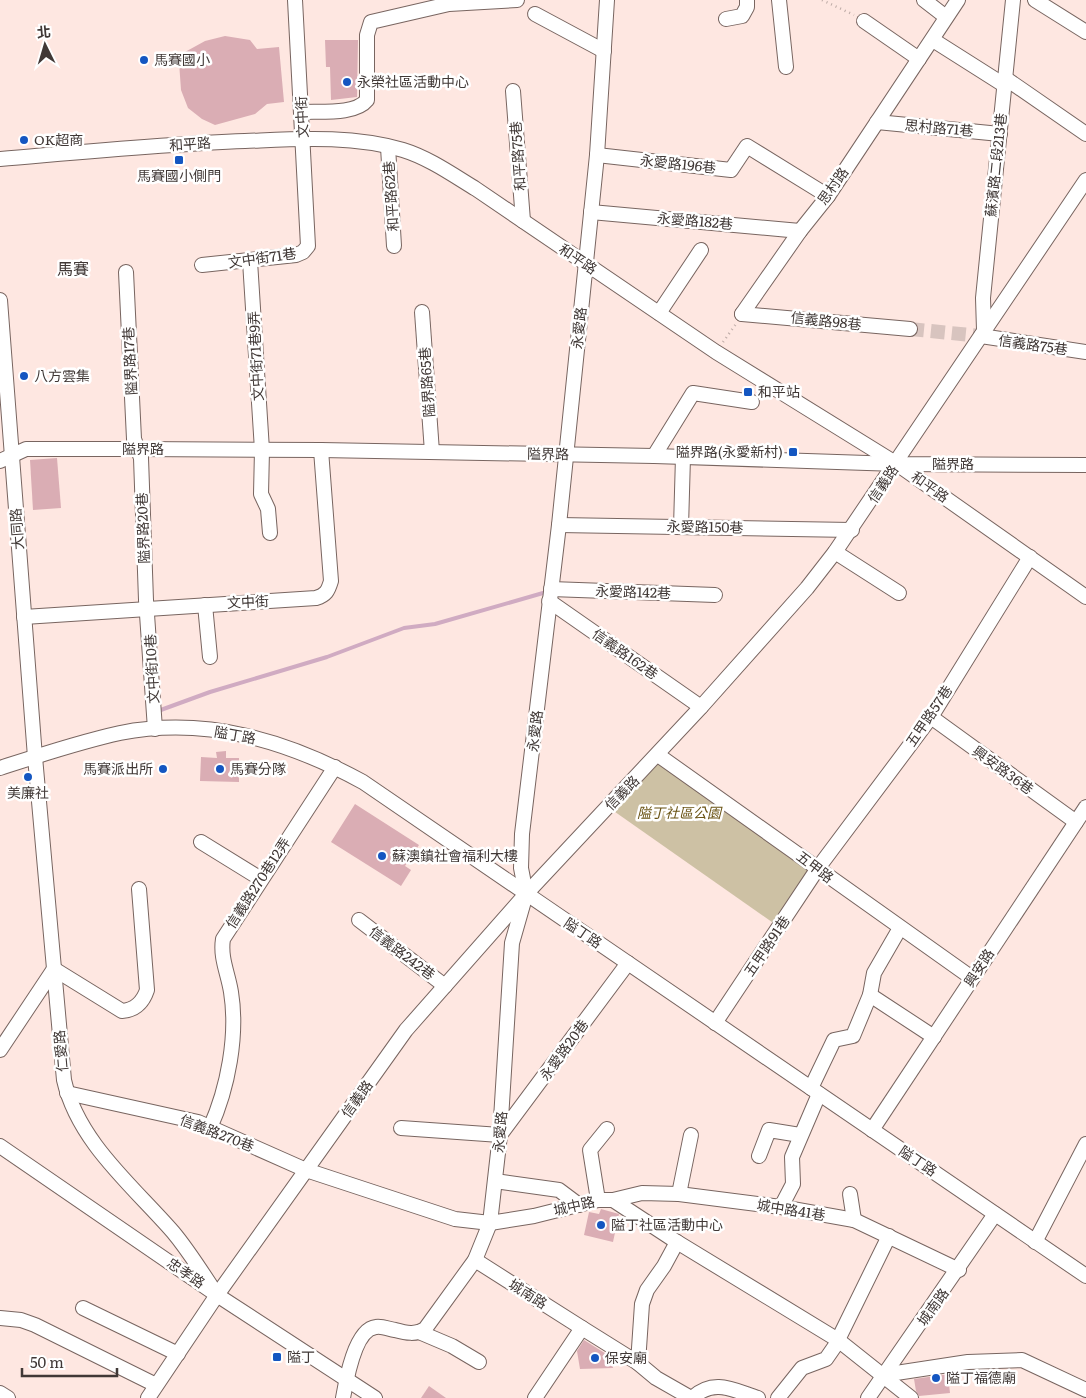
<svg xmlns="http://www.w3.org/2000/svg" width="1086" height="1398" font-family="Literata,'Noto Sans TC',serif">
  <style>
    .green { fill: #cdc1a4 }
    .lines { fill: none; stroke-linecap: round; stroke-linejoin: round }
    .stream { stroke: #d0abc2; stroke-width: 4 }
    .building { fill: #daadb4 }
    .minor-tunnel { stroke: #d8c4bf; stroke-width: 14; stroke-dasharray: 14 7; stroke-linecap: butt }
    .minor-casing { stroke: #786560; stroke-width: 16 }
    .path { stroke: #bdaba6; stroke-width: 2.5; stroke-dasharray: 1 4; stroke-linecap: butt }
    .minor { stroke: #fff; stroke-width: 14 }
    .poi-dot { fill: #1456c1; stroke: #fff; stroke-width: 2 }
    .labels { text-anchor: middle; stroke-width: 5; stroke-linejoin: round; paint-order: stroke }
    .poi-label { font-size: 14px; fill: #403836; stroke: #fff; text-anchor: start }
    .street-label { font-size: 14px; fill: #403836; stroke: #fff }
    .park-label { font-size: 14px; font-style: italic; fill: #6a5314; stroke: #fff }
    .quarter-label { font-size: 16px; fill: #403836; stroke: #fff }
  </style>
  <rect width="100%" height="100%" fill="#fee7e1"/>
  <polygon class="green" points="658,755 818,868 779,927 608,807"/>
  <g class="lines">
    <polyline class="stream" points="158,711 210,692 327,657 404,628 435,624 543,593"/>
  </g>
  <g class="building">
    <polygon points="225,36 250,40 257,49 279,47 284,102 267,104 255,114 215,125 202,119 188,108 181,90 179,62 185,52 205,41"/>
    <polygon points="325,40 358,40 357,97 331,100 330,67 326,67"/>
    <polygon points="57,458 61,508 33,510 30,460"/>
    <polygon points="226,751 226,758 239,758 239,782 200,781 201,757 217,758 216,752"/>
    <polygon points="355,804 419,845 405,866 411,870 401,886 331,842"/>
    <polygon points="601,1209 619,1214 613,1242 584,1235 589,1212 599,1214"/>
    <polygon points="584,1340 611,1357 613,1368 580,1369 577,1351"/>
    <polygon points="957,1373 958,1383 949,1384 950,1393 919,1396 916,1391 914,1379"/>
    <polygon points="429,1386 446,1398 421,1398"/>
  </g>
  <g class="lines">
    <polyline class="minor-tunnel" points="910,329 981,336"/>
    <defs>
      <g id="minor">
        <polyline points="779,0 786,67"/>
        <polyline points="924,0 946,17"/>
        <polyline points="1035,0 1086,32"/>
        <polyline points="535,14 604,51"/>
        <polyline points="726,19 742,16 747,7 747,0"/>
        <polyline points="864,21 919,59"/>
        <polyline points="933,40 1004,85"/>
        <polyline points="1005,78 1086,134"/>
        <polyline points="513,91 523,221"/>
        <path d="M302,112c19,-1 53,3 65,-12v-65l4,-13 78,-18 68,-4"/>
        <polyline points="877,122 1000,134"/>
        <polyline points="388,147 394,246"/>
        <polyline points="597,155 731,170 747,146 828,196"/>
        <path d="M0,159c82,-7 163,-15 245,-18 53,-2 106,-6 158,9 26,8 50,25 73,39l240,163 181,112 189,133"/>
        <polyline points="591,212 800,231"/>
        <polyline points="250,261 262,450 261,494 268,509 270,533"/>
        <polyline points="202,265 296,255 303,252 308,246 295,0"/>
        <polyline points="126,272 134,439 141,458 146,600 155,729"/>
        <path d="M0,300l35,457 29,323c14,62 69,106 109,152 16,19 30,42 44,63"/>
        <polyline points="422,312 432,452"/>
        <polyline points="659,313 701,250"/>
        <polyline points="742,314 800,231 828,196 958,0"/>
        <polyline points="742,314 910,329"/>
        <polyline points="984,330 983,298 1013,0"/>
        <polyline points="981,336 1086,352"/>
        <polyline points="654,456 693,393 752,402"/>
        <polyline points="0,461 26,449 138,449 321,450 654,456 897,464 1086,465"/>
        <polyline points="559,525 852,530"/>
        <polyline points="681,527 683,457"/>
        <polyline points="835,552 899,593"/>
        <polyline points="551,589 715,595"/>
        <polyline points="549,601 701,707"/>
        <polyline points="205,605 210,657"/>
        <path d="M24,617l292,-19c10,-3 12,-7 15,-17l-10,-131"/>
        <polyline points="931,717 1076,822"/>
        <polyline points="658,755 972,978"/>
        <path d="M0,768c40,-13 79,-26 120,-35 87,-17 168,8 243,49l723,494"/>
        <polyline points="201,842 261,879"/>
        <polyline points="359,920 445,986"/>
        <polyline points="870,995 934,1037"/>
        <polyline points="715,1023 818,868 931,717 1030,557"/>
        <path d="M0,1050l54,-81 68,42c13,-1 21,-9 25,-21l-8,-101"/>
        <polyline points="811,1088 834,1040 853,1036 870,995 874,973 900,928"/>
        <polyline points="67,1093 198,1122 306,1170 455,1219 490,1223 534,1216 598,1200 613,1200 677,1242 838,1340 911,1398"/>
        <path d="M210,1128c18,-40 28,-93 21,-136 -3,-19 -11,-34 -8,-53l112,-172"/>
        <polyline points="401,1128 500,1135"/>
        <polyline points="872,1130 1086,807"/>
        <polyline points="500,1135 628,963"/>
        <polyline points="0,1146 217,1295 375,1398"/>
        <polyline points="759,1156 769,1130 800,1135"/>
        <polyline points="495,1181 559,1190 579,1205"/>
        <polyline points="679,1194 691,1135"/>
        <polyline points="850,1194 854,1220"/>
        <polyline points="598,1200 590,1150 607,1129"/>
        <polyline points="613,1200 642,1193 679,1194 781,1207 854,1220 959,1270"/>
        <polyline points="781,1207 793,1184 792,1157 819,1094"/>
        <polyline points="1035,1242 1086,1144"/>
        <polyline points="475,1260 582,1328"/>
        <polyline points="83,1308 178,1354"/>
        <polyline points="0,1318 21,1320 35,1325 156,1385"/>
        <polyline points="419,1332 452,1346 479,1362"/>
        <polyline points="638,1363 656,1378 691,1398"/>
        <polyline points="883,1375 968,1362 1022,1360 1086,1390"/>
        <polyline points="0,1393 8,1398"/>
        <polyline points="148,1398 217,1295 406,1030 526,894 701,707 807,588 835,552 1086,180"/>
        <path d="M343,1398c3,-17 12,-69 33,-71 6,-1 13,2 19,3 11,3 21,5 30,-1l50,-69 15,-37 10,-88 12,-192 14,-49 -5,-26 1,-34 37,-309 38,-370 10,-155"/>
        <polyline points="535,1398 582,1328 638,1363 642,1304 647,1290 664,1266 677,1242"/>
        <path d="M692,1398c22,-20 41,-8 66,0"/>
        <polyline points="778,1398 802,1368 826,1359 835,1346 889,1236"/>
        <polyline points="868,1398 995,1214"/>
      </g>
    </defs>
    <use href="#minor" class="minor-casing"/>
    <g class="path">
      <polyline points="822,0 854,15"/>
      <polyline points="723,342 736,324"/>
    </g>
    <use href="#minor" class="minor"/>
  </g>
  <g class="poi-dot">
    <circle cx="144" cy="60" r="5"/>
    <circle cx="347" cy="82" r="5"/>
    <circle cx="24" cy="140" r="5"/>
    <rect x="174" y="155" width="10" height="10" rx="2.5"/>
    <circle cx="24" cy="376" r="5"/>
    <rect x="743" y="387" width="10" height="10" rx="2.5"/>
    <rect x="788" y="447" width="10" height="10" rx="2.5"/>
    <circle cx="163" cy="769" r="5"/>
    <circle cx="220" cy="769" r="5"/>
    <circle cx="28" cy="777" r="5"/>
    <circle cx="382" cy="856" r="5"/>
    <circle cx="601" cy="1225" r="5"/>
    <rect x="272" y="1352" width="10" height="10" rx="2.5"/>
    <circle cx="595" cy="1358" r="5"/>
    <circle cx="936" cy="1378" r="5"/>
  </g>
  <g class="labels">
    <g class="poi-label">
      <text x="154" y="65">馬賽國小</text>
      <text x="357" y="87">永榮社區活動中心</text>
      <text x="34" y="145">OK超商</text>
      <text x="179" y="181" text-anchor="middle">馬賽國小側門</text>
      <text x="34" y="381">八方雲集</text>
      <text x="758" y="397">和平站</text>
      <text x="783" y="457" text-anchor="end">隘界路(永愛新村)</text>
      <text x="153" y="774" text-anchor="end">馬賽派出所</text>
      <text x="230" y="774">馬賽分隊</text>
      <text x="28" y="798" text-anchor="middle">美廉社</text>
      <text x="392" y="861">蘇澳鎮社會福利大樓</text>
      <text x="611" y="1230">隘丁社區活動中心</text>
      <text x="287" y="1362">隘丁</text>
      <text x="605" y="1363">保安廟</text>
      <text x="946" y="1383">隘丁福德廟</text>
    </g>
    <g class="street-label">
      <text transform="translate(302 117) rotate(-93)" y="5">文中街</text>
      <text transform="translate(939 128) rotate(5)" y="5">思村路71巷</text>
      <text transform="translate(190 144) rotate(-4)" y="5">和平路</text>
      <text transform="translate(518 156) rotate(-94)" y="5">和平路75巷</text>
      <text transform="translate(678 164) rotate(6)" y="5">永愛路196巷</text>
      <text transform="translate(996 165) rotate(-84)" y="5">蘇濱路二段213巷</text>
      <text transform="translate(833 186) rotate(-55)" y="5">思村路</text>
      <text transform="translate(391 196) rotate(-94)" y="5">和平路62巷</text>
      <text transform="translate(695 221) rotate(5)" y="5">永愛路182巷</text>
      <text transform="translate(262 258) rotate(-8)" y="5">文中街71巷</text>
      <text transform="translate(578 259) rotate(34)" y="5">和平路</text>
      <text transform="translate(826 321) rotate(6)" y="5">信義路98巷</text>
      <text transform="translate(579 328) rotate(-84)" y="5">永愛路</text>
      <text transform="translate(1033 345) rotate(8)" y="5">信義路75巷</text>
      <text transform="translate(256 356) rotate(-93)" y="5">文中街71巷9弄</text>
      <text transform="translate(130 361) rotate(-93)" y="5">隘界路17巷</text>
      <text transform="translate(427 382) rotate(-94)" y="5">隘界路65巷</text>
      <text x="143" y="454">隘界路</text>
      <text transform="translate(548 454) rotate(1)" y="5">隘界路</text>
      <text x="953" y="469">隘界路</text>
      <text transform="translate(883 484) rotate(-56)" y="5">信義路</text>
      <text transform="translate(930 487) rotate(35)" y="5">和平路</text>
      <text transform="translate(705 527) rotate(1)" y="5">永愛路150巷</text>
      <text transform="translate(143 528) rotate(-92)" y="5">隘界路20巷</text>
      <text transform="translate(17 529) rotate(-94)" y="5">大同路</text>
      <text transform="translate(633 592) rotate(2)" y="5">永愛路142巷</text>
      <text transform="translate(248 602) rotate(-3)" y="5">文中街</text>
      <text transform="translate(625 654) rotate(35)" y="5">信義路162巷</text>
      <text transform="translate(152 669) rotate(-93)" y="5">文中街10巷</text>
      <text transform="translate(929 716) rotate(-56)" y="5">五甲路57巷</text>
      <text transform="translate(535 731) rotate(-83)" y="5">永愛路</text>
      <text transform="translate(235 735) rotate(10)" y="5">隘丁路</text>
      <text transform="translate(1003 770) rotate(36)" y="5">興安路36巷</text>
      <text transform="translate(622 793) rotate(-46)" y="5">信義路</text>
      <text transform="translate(815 867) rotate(37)" y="5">五甲路</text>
      <text transform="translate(258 883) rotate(-57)" y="5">信義路270巷12弄</text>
      <text transform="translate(583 933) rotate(34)" y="5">隘丁路</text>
      <text transform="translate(767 946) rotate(-56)" y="5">五甲路91巷</text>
      <text transform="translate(402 953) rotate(37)" y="5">信義路242巷</text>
      <text transform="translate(979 968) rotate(-57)" y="5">興安路</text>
      <text transform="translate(564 1050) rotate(-54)" y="5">永愛路20巷</text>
      <text transform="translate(61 1051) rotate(-95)" y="5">仁愛路</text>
      <text transform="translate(357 1099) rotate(-54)" y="5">信義路</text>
      <text transform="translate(500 1132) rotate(-85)" y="5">永愛路</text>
      <text transform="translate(217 1133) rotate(21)" y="5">信義路270巷</text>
      <text transform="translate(918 1161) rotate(34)" y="5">隘丁路</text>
      <text transform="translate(574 1206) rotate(-13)" y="5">城中路</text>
      <text transform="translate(791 1210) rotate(9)" y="5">城中路41巷</text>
      <text transform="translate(186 1273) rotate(34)" y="5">忠孝路</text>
      <text transform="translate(528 1294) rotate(32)" y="5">城南路</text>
      <text transform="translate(933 1307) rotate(-54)" y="5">城南路</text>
    </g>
    <g class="park-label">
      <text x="679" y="818">隘丁社區公園</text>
    </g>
    <g class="quarter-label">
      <text x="73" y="275">馬賽</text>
    </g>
  </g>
  <g transform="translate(45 45) rotate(355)" stroke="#ffffff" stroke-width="4" paint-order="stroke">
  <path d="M0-4L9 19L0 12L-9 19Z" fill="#403836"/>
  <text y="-8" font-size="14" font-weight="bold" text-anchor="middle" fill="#403836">北</text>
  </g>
  <path d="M22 1368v8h95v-8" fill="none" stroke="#403836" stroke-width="2.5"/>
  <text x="30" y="1368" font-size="15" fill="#403836" stroke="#ffffff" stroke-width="4" paint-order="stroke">50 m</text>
</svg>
